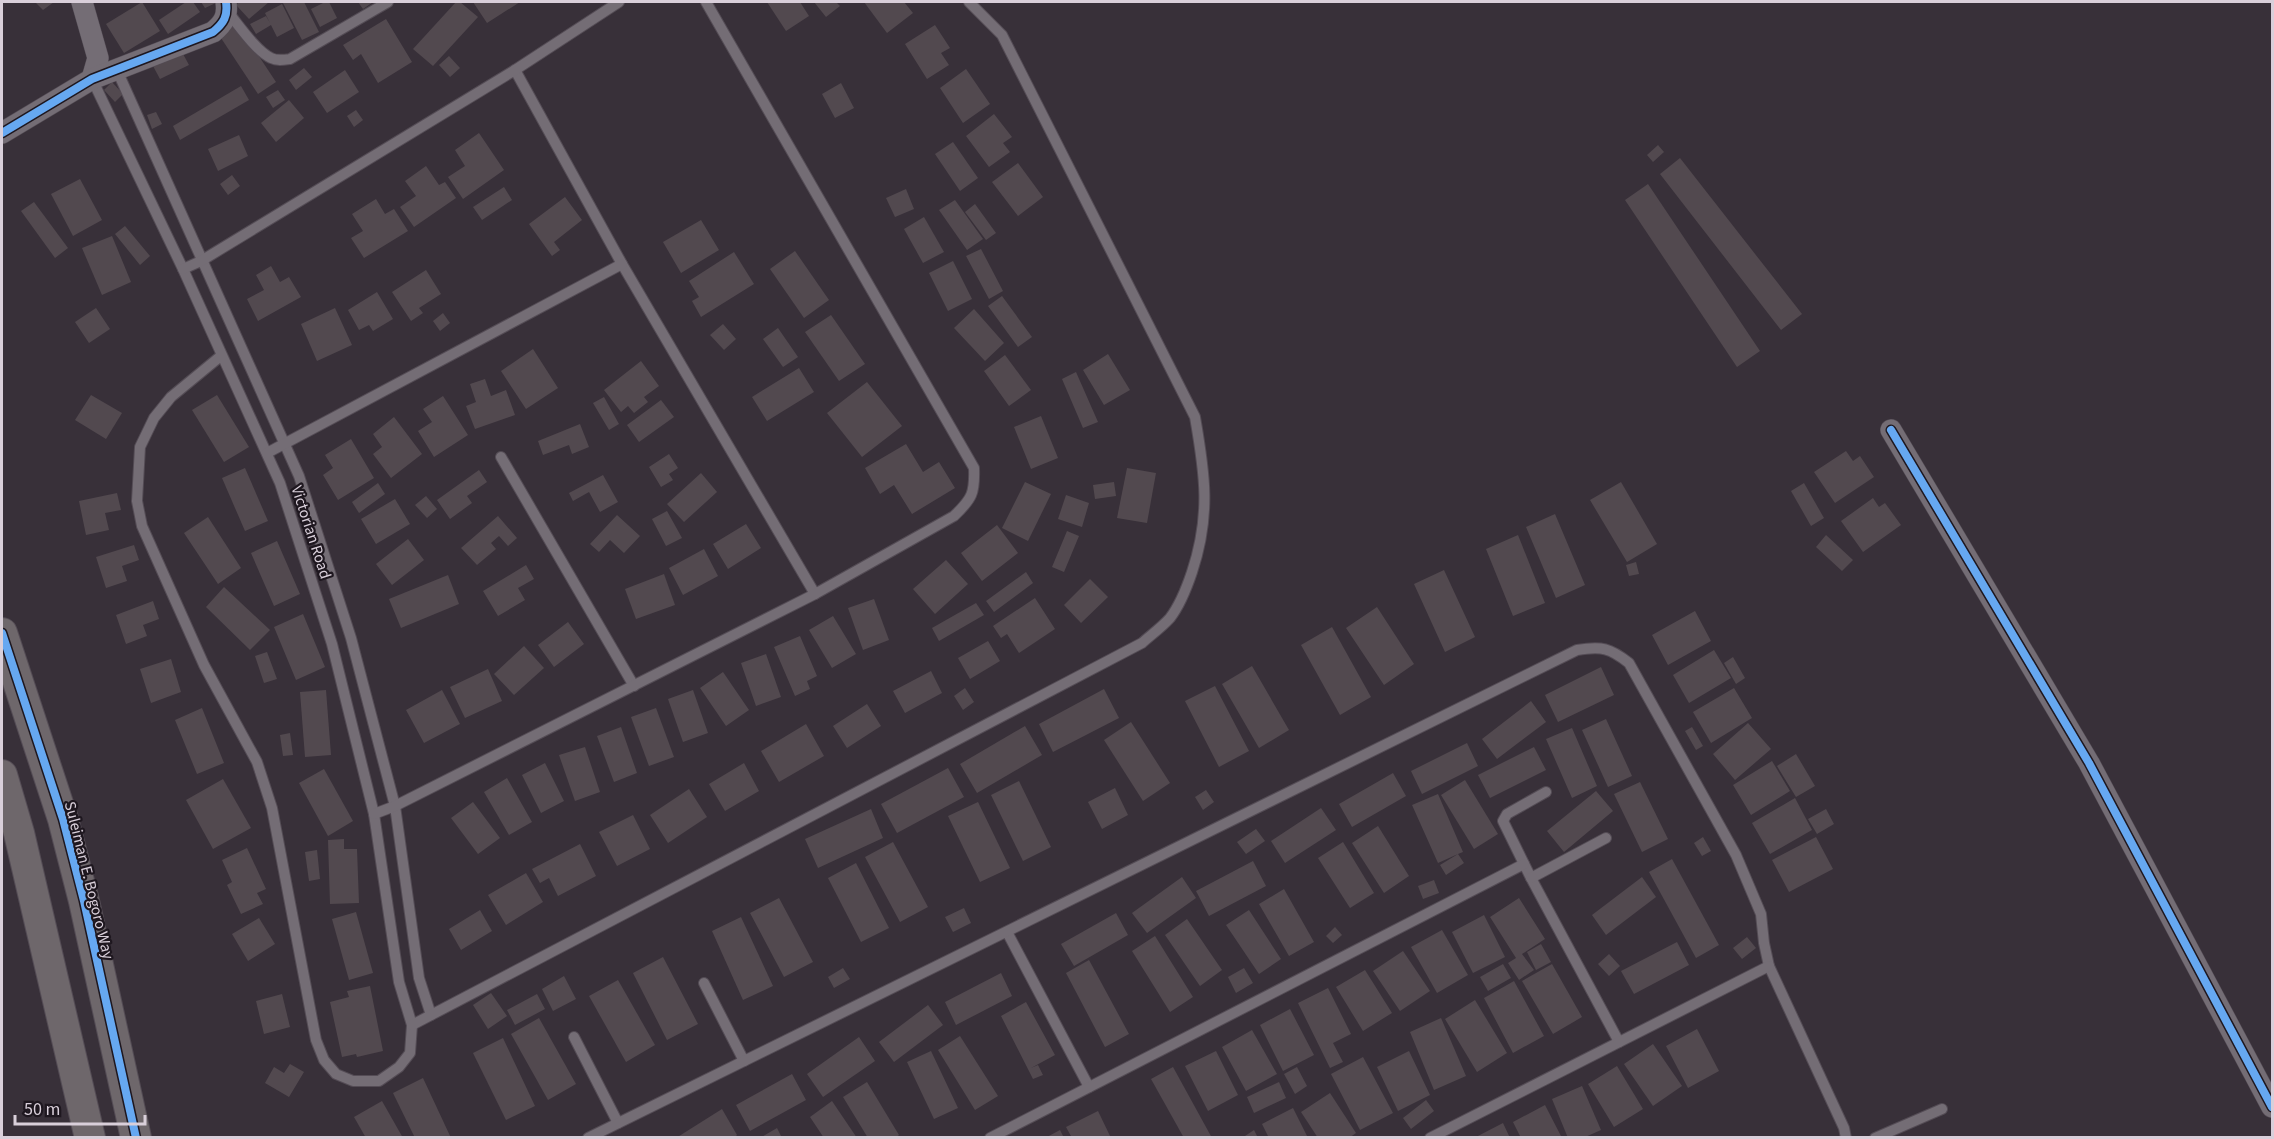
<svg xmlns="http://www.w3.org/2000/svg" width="2274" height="1139" font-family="'Source Sans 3',sans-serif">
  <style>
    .building { fill: #52494f }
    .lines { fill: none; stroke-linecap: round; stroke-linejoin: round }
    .lane-casing { stroke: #544c55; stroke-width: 12 }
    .street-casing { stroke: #544c55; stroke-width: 22 }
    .secondary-casing { stroke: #544c55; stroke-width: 32 }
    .lane { stroke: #746d75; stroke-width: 10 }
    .street { stroke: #746d75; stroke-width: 21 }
    .secondary { stroke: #6e676b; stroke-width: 30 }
    .cycleway-casing { stroke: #1e171f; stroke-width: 11 }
    .cycleway { stroke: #66a8f1; stroke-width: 8 }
    .labels { text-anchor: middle; stroke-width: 4.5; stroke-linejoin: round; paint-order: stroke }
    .street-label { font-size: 16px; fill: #d9cfda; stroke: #1e171f }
  </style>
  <rect width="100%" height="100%" fill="#383039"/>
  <g class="building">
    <polygon points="35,2 54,2 43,10"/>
    <polygon points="142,2 160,31 124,53 106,24"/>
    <polygon points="186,2 193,2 200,12 168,34 159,20"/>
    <polygon points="201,2 218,2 205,8"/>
    <polygon points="239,2 269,2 249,19 236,5"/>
    <polygon points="285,2 304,2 319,32 302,40 283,3"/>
    <polygon points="325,2 329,2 337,18 320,27 311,9"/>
    <polygon points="358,2 373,2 363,9"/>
    <polygon points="456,2 460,2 478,17 433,66 413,49"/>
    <polygon points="473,2 520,2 487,23"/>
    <polygon points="767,2 800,2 809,16 786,31"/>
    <polygon points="814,2 836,2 840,6 826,17"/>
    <polygon points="864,2 904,2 913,13 887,33"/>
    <polygon points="282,4 294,28 277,37 271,25 256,34 250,24 266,16 270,23 265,13"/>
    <polygon points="386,19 412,62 378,83 361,54 353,60 343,45"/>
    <polygon points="237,23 276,82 258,94 219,35"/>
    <polygon points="935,25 950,48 941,53 949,65 927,79 905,44"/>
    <polygon points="182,52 189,65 160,79 153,66"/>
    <polygon points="449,56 460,68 450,77 439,65"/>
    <polygon points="304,68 312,77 296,90 289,80"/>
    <polygon points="966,69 990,104 963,123 940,88"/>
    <polygon points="345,70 359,92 327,113 313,92"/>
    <polygon points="112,82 123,94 115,102 104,90"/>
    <polygon points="841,83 854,108 835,118 822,94"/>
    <polygon points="241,86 249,100 180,140 173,126"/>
    <polygon points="278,90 285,100 273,108 266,97"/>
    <polygon points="289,100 304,118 276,142 261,123"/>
    <polygon points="356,110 363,120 354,127 347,116"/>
    <polygon points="156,112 162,124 152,129 147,115"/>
    <polygon points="994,114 1012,137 1003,143 1010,152 989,167 966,136"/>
    <polygon points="479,133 504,170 463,199 448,177 465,166 455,150"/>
    <polygon points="239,135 248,156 218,171 208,149"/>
    <polygon points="953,142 978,178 960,191 935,154"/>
    <polygon points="1658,145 1664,152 1653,162 1647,155"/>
    <polygon points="1680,158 1802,314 1781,330 1660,174"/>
    <polygon points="1018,163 1043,197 1018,216 992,182"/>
    <polygon points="426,166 439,185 445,182 456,198 414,227 400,207 416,196 405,181"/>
    <polygon points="232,175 240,186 228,195 220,184"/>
    <polygon points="80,179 102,220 73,236 51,194"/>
    <polygon points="1648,184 1760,351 1737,367 1625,200"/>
    <polygon points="504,187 512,200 482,220 473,207"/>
    <polygon points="906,189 914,209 895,217 886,198"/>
    <polygon points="565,197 582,220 554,242 560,250 552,256 529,224"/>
    <polygon points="376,199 385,214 394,209 408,231 364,258 351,238 363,231 352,214"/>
    <polygon points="955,200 983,239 967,250 939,210"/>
    <polygon points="34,202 68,248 55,258 21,211"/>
    <polygon points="975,204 996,233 986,240 965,212"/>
    <polygon points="924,217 944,252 923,263 904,229"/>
    <polygon points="701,220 719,250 681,273 663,242"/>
    <polygon points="125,226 150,256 140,265 115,234"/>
    <polygon points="112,236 131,282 102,295 82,248"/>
    <polygon points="981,249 1003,291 989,299 966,256"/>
    <polygon points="795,251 829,300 804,318 770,269"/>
    <polygon points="734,252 754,284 701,317 692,301 699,297 689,281"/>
    <polygon points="953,261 972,299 948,311 929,273"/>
    <polygon points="271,266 280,282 289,277 301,297 258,321 247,299 264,290 256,275"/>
    <polygon points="426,270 441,294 419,308 423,313 411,321 392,292"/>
    <polygon points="377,292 393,319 373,331 369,325 359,330 348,310"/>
    <polygon points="1002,296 1032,337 1018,347 988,306"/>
    <polygon points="96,308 110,329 89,343 75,322"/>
    <polygon points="335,308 352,345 317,361 301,324"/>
    <polygon points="974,309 1004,343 985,361 954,328"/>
    <polygon points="443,313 450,323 440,331 433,321"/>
    <polygon points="831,315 865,364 839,381 805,332"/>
    <polygon points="723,324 736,339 724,350 710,335"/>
    <polygon points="778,328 798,357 783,367 763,339"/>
    <polygon points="533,349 558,388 526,409 501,371"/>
    <polygon points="1108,354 1130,390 1104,405 1083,370"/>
    <polygon points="1005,355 1031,390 1009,406 984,371"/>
    <polygon points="641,361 659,386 644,397 648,402 634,413 628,406 621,412 604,390"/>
    <polygon points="799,368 814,392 767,421 752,397"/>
    <polygon points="1076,372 1098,422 1083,428 1062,379"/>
    <polygon points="485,379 491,396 506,390 515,415 475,429 466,406 476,402 470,384"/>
    <polygon points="867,382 902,426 862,457 827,413"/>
    <polygon points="91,395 122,413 106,439 75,420"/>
    <polygon points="217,395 249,447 224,462 192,410"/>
    <polygon points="443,396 468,435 434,457 418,431 432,422 423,409"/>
    <polygon points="604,397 619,424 609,430 593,403"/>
    <polygon points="661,400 674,417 639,442 627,425"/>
    <polygon points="1041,416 1058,458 1031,469 1014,427"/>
    <polygon points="394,417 422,454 391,478 373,454 382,447 373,434"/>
    <polygon points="580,424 589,447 572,454 569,445 543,455 538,441"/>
    <polygon points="351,439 374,478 338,500 323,475 333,468 325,455"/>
    <polygon points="906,444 923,472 939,462 955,488 912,514 894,485 880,494 865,468"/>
    <polygon points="1846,451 1853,461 1860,456 1874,477 1835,503 1814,472"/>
    <polygon points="669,454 678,468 669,474 673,480 661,487 649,467"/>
    <polygon points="245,468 268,521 245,531 222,478"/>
    <polygon points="1127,468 1156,473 1147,523 1117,518"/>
    <polygon points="479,470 487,482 467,496 472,503 450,519 437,500"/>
    <polygon points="701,473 717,492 684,522 667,504"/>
    <polygon points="603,475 618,502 600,512 589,492 573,501 569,493"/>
    <polygon points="1025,482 1051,494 1028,541 1002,528"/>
    <polygon points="1114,482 1116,496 1095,499 1093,485"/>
    <polygon points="1621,482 1657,544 1627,562 1590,500"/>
    <polygon points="378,483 385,494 359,513 352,502"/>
    <polygon points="1804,483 1824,518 1811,526 1791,491"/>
    <polygon points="117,493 121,510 105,513 109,530 86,535 79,501"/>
    <polygon points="1066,495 1089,503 1082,527 1058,519"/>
    <polygon points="426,496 437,509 427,518 415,505"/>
    <polygon points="1873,498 1879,507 1885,503 1901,525 1863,552 1841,521"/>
    <polygon points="395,499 410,524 376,544 361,519"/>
    <polygon points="667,511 682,538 666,546 652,519"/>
    <polygon points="1555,514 1585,585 1556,598 1526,527"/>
    <polygon points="617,515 640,536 624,553 610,540 599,552 590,544"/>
    <polygon points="498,516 517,538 508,546 499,536 491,543 496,549 477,565 461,548"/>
    <polygon points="208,517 241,568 218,584 184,533"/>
    <polygon points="746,524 761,548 728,569 713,544"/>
    <polygon points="997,525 1018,553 982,581 961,553"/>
    <polygon points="1067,531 1079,536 1064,572 1052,567"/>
    <polygon points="1518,535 1545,603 1513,616 1486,549"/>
    <polygon points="1826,535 1853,560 1842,571 1816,547"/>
    <polygon points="408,539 424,560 392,585 376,564"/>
    <polygon points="277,541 300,594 274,606 251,553"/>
    <polygon points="134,545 139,560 122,566 127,581 106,588 96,557"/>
    <polygon points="704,549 718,576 683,595 669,568"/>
    <polygon points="946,560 968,584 935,614 913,589"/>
    <polygon points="1636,562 1639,574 1629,576 1626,565"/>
    <polygon points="526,565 534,579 518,588 525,600 498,616 483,591"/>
    <polygon points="1444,570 1475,637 1445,652 1414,584"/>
    <polygon points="1026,572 1033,583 994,612 986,601"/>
    <polygon points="664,574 675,605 636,619 625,589"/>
    <polygon points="448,575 459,604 401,628 389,599"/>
    <polygon points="1090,579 1108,597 1081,623 1064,605"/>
    <polygon points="224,587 270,630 250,650 206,607"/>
    <polygon points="1035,598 1055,629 1019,653 1007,634 1001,638 993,626"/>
    <polygon points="874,599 889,640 863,650 848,608"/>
    <polygon points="153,601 159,619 143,625 147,636 126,644 116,615"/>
    <polygon points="976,603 984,615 939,641 932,628"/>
    <polygon points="1377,607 1414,664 1384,685 1346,628"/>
    <polygon points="1695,611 1711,641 1668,665 1652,635"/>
    <polygon points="303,614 325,667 296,680 274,627"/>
    <polygon points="833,616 856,654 832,668 809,630"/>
    <polygon points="568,622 584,644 554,667 538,645"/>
    <polygon points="1332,627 1371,697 1340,715 1301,645"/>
    <polygon points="800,636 817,676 807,681 810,689 795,696 774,647"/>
    <polygon points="988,641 1000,661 970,679 958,658"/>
    <polygon points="524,646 544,668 514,695 494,674"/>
    <polygon points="1714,650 1731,678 1689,703 1673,675"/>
    <polygon points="267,652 277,679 264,683 255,656"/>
    <polygon points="766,654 781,697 756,706 741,663"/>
    <polygon points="1733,657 1745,678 1736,684 1724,663"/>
    <polygon points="171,659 181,692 151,703 140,669"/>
    <polygon points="1252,666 1289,730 1259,748 1222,684"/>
    <polygon points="1601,667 1614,695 1558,722 1545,695"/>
    <polygon points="488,669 502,701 465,718 450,687"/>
    <polygon points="931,671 942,693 905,713 893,691"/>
    <polygon points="723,672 749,710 726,726 700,688"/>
    <polygon points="1215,686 1249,751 1219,767 1185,701"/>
    <polygon points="965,688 974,702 963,710 954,696"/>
    <polygon points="1734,688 1752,718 1711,743 1693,712"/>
    <polygon points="1104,689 1119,718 1053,752 1039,724"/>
    <polygon points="326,690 331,755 305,757 300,692"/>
    <polygon points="442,690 460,724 424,743 406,710"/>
    <polygon points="693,690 708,733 683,742 668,699"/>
    <polygon points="1531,701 1546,722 1497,759 1482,739"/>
    <polygon points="867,704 881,726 847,748 833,726"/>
    <polygon points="202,708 224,763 197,774 175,720"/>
    <polygon points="656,708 674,757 649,766 631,717"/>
    <polygon points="1606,719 1632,776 1608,787 1582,730"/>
    <polygon points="1131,722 1170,783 1143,801 1104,740"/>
    <polygon points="1748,723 1771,749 1735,780 1713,754"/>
    <polygon points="806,724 824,756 779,782 761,751"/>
    <polygon points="1025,726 1042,755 977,793 960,764"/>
    <polygon points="621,727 637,773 614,782 597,736"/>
    <polygon points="1692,727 1703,746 1696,750 1685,731"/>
    <polygon points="1572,728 1597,786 1572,798 1546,739"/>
    <polygon points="290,733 293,755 283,756 280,735"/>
    <polygon points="1467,743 1478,766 1422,794 1411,771"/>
    <polygon points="585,747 600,792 575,801 559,755"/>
    <polygon points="1534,747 1546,770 1490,798 1478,775"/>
    <polygon points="1796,754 1815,786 1796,797 1777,766"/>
    <polygon points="1772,761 1790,791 1751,815 1733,785"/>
    <polygon points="545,763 564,801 541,813 522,775"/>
    <polygon points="744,763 759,791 725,811 709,784"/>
    <polygon points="948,768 964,797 897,833 881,804"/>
    <polygon points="324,769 353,821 328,836 299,783"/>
    <polygon points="1393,773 1406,796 1352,827 1339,804"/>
    <polygon points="507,778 532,822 509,835 484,792"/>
    <polygon points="223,779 251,828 213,849 186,800"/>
    <polygon points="1465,780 1498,834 1474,849 1441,795"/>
    <polygon points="1019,781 1051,847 1023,861 991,795"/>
    <polygon points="1640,782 1668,839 1642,852 1614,794"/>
    <polygon points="1115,788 1128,815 1102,829 1088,802"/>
    <polygon points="689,789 707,817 668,843 650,815"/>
    <polygon points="1206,790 1214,802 1203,810 1195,797"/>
    <polygon points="1596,791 1613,811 1564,852 1547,831"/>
    <polygon points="1438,794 1463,852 1458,854 1464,863 1446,875 1440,865 1458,854 1438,863 1412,805"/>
    <polygon points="1795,798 1812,830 1770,854 1752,823"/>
    <polygon points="473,802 500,838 478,854 451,818"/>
    <polygon points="978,802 1010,868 980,882 948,816"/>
    <polygon points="1321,808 1336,830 1285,863 1271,841"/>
    <polygon points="871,809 883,838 818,868 805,839"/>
    <polygon points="1826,809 1834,824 1817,834 1808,819"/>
    <polygon points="633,815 650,849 617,866 599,832"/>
    <polygon points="1378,826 1409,876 1384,893 1352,843"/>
    <polygon points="1256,829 1265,841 1246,854 1237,842"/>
    <polygon points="1703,837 1711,851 1702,856 1694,843"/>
    <polygon points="1816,837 1833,869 1789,892 1772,860"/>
    <polygon points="344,839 344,849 357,849 359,903 330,904 328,840"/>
    <polygon points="893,842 928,907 900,922 865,857"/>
    <polygon points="1343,842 1374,893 1350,908 1318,858"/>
    <polygon points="580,844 596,876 558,896 549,878 540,883 532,869"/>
    <polygon points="247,848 266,889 257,893 263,904 241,914 227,885 232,882 222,860"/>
    <polygon points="317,850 320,879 309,881 305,852"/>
    <polygon points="1672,859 1719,945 1696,958 1649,872"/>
    <polygon points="1253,861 1266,886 1209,916 1196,891"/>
    <polygon points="856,863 889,928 861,942 828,878"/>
    <polygon points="526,873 543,902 506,925 488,895"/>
    <polygon points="1182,877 1196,898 1147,933 1132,913"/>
    <polygon points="1642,877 1656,897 1606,935 1592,915"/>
    <polygon points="1434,880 1439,893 1423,899 1418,886"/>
    <polygon points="1284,889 1314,942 1289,956 1259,904"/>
    <polygon points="779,898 813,962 784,977 750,913"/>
    <polygon points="1519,898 1545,939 1522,954 1534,970 1519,980 1508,963 1516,958 1490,917"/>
    <polygon points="964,908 971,923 953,932 945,917"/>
    <polygon points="480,910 492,931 461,950 449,929"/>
    <polygon points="1249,910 1281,959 1259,974 1226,925"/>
    <polygon points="356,912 373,973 349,980 332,919"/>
    <polygon points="1116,913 1128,935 1074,966 1061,944"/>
    <polygon points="1484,915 1505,957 1473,973 1452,932"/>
    <polygon points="741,917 773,986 743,1000 712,931"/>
    <polygon points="259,918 275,944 248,961 232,934"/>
    <polygon points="1187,919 1222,970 1200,986 1165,935"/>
    <polygon points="1335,927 1342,935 1333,943 1326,936"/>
    <polygon points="1442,930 1468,975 1437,993 1411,947"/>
    <polygon points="1155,936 1193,997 1170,1012 1132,951"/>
    <polygon points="1747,937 1756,948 1742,959 1733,948"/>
    <polygon points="1677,942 1689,965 1634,994 1621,971"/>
    <polygon points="1541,944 1551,962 1536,970 1527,952"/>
    <polygon points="1403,951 1430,991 1400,1011 1373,971"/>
    <polygon points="1609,954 1620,966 1609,976 1598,964"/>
    <polygon points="663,957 698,1024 667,1040 633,973"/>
    <polygon points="1089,960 1129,1034 1105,1047 1066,973"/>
    <polygon points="1503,964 1511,978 1488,991 1480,977"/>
    <polygon points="1552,964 1582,1017 1553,1034 1522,981"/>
    <polygon points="843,968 850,979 834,988 828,977"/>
    <polygon points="1244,968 1253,983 1236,993 1228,977"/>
    <polygon points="1365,970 1392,1013 1363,1031 1336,987"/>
    <polygon points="1001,973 1012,996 956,1025 945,1002"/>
    <polygon points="564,976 576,999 553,1011 542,989"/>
    <polygon points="618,980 655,1045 626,1062 589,996"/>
    <polygon points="1514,981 1544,1036 1513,1053 1484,998"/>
    <polygon points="370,986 383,1051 357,1057 356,1054 342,1057 330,1002 349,997 347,991"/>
    <polygon points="1328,988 1351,1034 1333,1043 1343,1062 1330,1068 1298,1003"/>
    <polygon points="491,993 507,1016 488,1029 473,1005"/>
    <polygon points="282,994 290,1027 264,1034 256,1001"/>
    <polygon points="537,994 545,1009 515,1025 507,1010"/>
    <polygon points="1475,1000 1507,1053 1477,1072 1445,1019"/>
    <polygon points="1026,1002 1055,1055 1031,1068 1038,1065 1043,1075 1033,1079 1001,1016"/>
    <polygon points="928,1005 943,1025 894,1062 879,1042"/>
    <polygon points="1290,1009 1314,1055 1283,1071 1260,1025"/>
    <polygon points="539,1018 576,1084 548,1100 511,1034"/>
    <polygon points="1441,1018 1466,1076 1434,1090 1410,1032"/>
    <polygon points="1697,1029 1719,1071 1688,1088 1666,1046"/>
    <polygon points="1252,1030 1277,1074 1246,1091 1222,1047"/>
    <polygon points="960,1036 998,1096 975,1110 938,1050"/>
    <polygon points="859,1037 875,1061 823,1097 807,1074"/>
    <polygon points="503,1038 535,1106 506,1120 473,1053"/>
    <polygon points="1653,1044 1682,1086 1653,1106 1624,1064"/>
    <polygon points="931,1051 958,1108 934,1119 907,1062"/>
    <polygon points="1216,1051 1238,1095 1208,1111 1185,1066"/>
    <polygon points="1409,1051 1430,1095 1398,1111 1377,1067"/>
    <polygon points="1363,1057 1393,1113 1360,1130 1331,1074"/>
    <polygon points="290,1064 304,1072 289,1097 265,1083 274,1067 284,1073"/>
    <polygon points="1617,1066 1643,1109 1614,1127 1588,1084"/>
    <polygon points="1173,1067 1212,1138 1184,1138 1151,1079"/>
    <polygon points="1297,1067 1307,1086 1295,1094 1284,1074"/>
    <polygon points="792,1074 806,1100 750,1131 736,1105"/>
    <polygon points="423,1078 451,1138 415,1138 393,1093"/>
    <polygon points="867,1082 899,1135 895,1138 868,1138 843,1097"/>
    <polygon points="1279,1082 1286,1098 1254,1113 1247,1097"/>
    <polygon points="1582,1086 1601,1130 1583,1138 1568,1138 1552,1099"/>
    <polygon points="1330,1093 1356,1133 1349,1138 1318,1138 1301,1112"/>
    <polygon points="1426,1100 1434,1111 1411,1129 1403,1118"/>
    <polygon points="382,1101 403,1138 366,1138 354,1117"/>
    <polygon points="832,1101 857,1138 824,1138 810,1117"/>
    <polygon points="1545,1105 1562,1138 1521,1138 1513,1122"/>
    <polygon points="1293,1108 1308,1138 1269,1138 1262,1124"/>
    <polygon points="722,1109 737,1135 734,1138 676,1138"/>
    <polygon points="1098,1111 1111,1138 1072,1138 1066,1127"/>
    <polygon points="1503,1123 1510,1138 1474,1138"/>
    <polygon points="777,1128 782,1138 760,1138"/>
    <polygon points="1060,1130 1064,1138 1045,1138"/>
    <polygon points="1254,1130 1258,1138 1242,1138"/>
  </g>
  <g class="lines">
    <defs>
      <g id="lane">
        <path d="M227,11c11,13 29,40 44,47 6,3 12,2 19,1l98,-57"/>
        <polyline points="116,68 299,476 351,638 395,806 419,978 431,1015"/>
        <polyline points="515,70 622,264 815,594"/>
        <polyline points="92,79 183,269 280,483 332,644 374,814 399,982 412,1025 410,1053 399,1067 379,1081 353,1081 336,1074 324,1060 316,1040 272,808 257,762 204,665 142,526 137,501 140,447 154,418 171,397 222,355"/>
        <polyline points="183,269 201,261 515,70 619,2"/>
        <polyline points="267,453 622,264"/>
        <polyline points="501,457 634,686"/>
        <polyline points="1546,792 1507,814 1503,821 1531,878 1619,1042"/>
        <path d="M374,814l21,-8 420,-212 139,-78c18,-17 21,-23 20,-48l-268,-466"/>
        <polyline points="1531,878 1606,838"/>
        <polyline points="1007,932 1089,1087"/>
        <polyline points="704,983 744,1061"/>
        <path d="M412,1025l730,-382c9,-8 20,-16 28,-25 10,-13 17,-31 22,-46 19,-57 13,-98 3,-155l-193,-382 -33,-33"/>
        <polyline points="574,1037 618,1123"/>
        <path d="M588,1138l989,-488c25,-4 33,-2 52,13l107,192 25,59 3,29 5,23 75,162 2,10"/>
        <polyline points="990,1138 1524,864"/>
        <polyline points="1430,1138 1769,966"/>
        <polyline points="1875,1138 1942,1109"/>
      </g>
      <g id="street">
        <polyline points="82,2 98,58 92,79"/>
        <path d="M2,133l90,-54 121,-47c11,-9 15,-16 13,-30"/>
        <polyline points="1891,430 2089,763 2272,1107"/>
      </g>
      <g id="secondary">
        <polyline points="2,633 63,819 84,901 136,1138"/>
        <polyline points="2,775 19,833 90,1138"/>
      </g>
    </defs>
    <use href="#lane" class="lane-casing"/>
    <use href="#street" class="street-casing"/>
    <use href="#secondary" class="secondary-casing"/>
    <use href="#lane" class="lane"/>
    <use href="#street" class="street"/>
    <use href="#secondary" class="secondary"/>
    <defs>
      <g id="cycleway">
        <path d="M2,133l90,-54 121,-47c11,-9 15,-16 13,-30"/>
        <polyline points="1891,430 2089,763 2272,1107"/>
        <polyline points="2,633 63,819 84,901 136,1138"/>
      </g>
    </defs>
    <use href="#cycleway" class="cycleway-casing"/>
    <use href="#cycleway" class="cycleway"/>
  </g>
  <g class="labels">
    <g class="street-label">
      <text transform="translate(312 532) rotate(72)" y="6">Victorian Road</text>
      <text transform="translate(90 880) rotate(76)" y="6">Suleiman E. Bogoro Way</text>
    </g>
  </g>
  <rect width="2274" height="1139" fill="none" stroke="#d9cfda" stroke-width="6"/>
  <path d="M15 1115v9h130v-9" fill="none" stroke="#d9cfda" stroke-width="3"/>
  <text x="24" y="1115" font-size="18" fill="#d9cfda" stroke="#1e171f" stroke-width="4.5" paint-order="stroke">50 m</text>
</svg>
